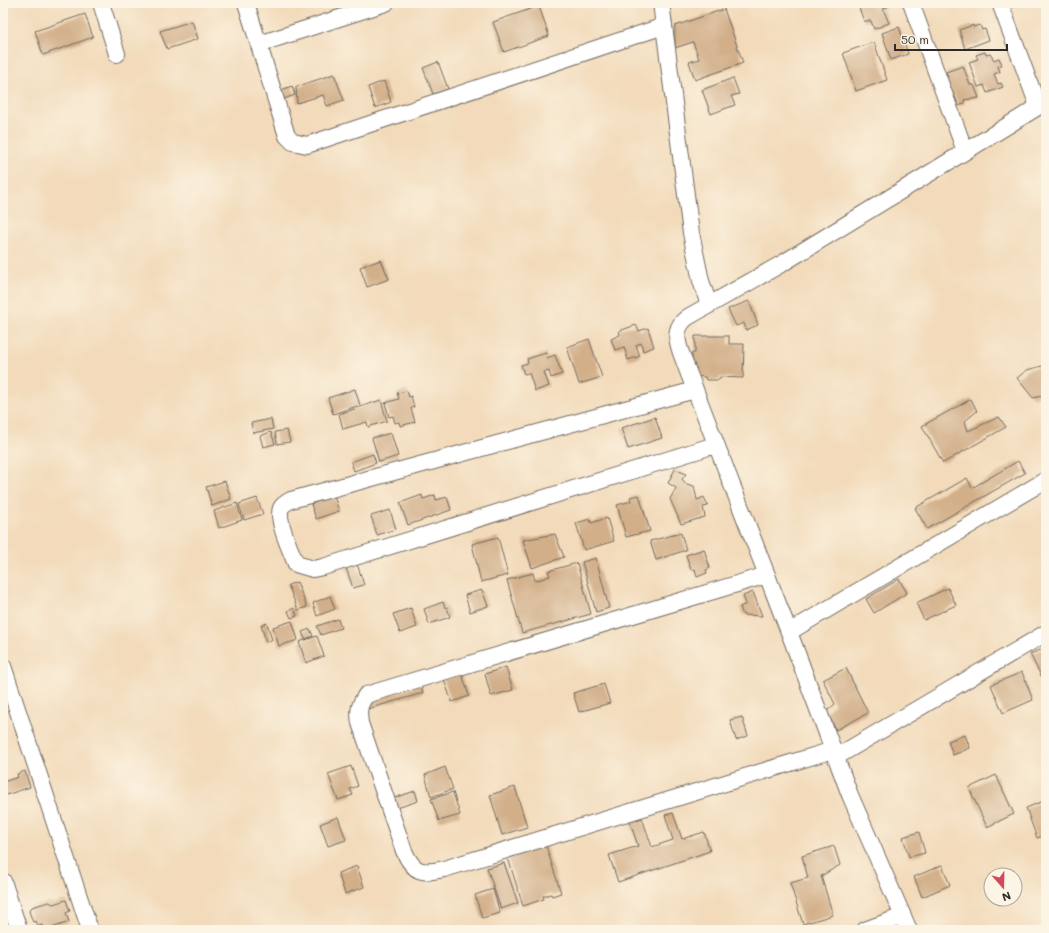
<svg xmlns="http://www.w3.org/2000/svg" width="1049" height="933" font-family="Mali,sans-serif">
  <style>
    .building { fill: #d2af89 }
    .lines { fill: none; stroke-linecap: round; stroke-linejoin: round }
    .minor-casing { stroke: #71685d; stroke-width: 18 }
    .minor { stroke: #fff; stroke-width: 16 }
  </style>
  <rect width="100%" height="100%" fill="#fcf5e5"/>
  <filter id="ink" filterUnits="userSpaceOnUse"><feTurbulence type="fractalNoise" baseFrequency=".025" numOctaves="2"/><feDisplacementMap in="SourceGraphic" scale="8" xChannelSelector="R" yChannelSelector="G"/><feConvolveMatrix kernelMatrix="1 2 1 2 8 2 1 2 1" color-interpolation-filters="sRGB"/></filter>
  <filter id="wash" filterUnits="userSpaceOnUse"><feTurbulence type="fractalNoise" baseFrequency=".012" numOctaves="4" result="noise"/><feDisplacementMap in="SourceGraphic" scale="16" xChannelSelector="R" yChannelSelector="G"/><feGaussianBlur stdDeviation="0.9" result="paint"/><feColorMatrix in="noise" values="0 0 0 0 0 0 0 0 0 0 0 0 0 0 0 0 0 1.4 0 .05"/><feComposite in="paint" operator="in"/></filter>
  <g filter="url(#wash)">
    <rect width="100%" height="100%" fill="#f2daba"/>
    <g id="blocks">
      <g class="building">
        <polygon points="857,3 888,3 889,6 883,9 889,23 874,29 871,21 864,21"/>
        <polygon points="539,6 549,36 504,52 493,22"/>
        <polygon points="724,9 743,63 695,80 689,62 699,59 693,42 675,48 675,26"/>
        <polygon points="85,14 93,37 43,55 35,31"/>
        <polygon points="192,21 198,39 167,49 160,31"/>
        <polygon points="973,25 973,27 980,25 982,30 985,29 989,40 965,49 959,30"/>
        <polygon points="899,27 908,54 891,60 882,33"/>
        <polygon points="874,42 887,80 856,91 843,53"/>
        <polygon points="985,52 986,55 990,54 994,60 999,58 1002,65 998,66 1000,72 994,74 998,84 1001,83 1003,87 987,93 984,85 978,87 969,62 978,59 976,55"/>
        <polygon points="438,62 448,89 433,94 423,68"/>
        <polygon points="963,66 970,85 974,85 979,98 964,100 965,103 959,106 954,94 948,96 939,81 948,77 946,72"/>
        <polygon points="334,74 344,100 327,106 323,95 297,103 296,87"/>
        <polygon points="733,78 739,94 731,96 735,105 711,114 702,90"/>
        <polygon points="384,81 391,102 375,108 368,87"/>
        <polygon points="292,86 295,95 281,100 278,91"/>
        <polygon points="381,260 389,279 367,287 360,267"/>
        <polygon points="749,301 758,325 746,330 744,323 736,326 728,309"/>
        <polygon points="636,325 639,331 648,328 654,347 643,351 641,343 636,345 640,356 628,360 624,347 615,350 611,339 620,335 619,331"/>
        <polygon points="695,336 729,336 729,344 744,344 743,378 720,377 719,380 706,380 705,377 696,376 696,367 692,367 692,353 695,353"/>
        <polygon points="589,339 602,377 579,384 567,347"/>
        <polygon points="546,353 547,358 555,355 562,374 551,378 549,371 544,372 549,386 535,391 529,373 524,374 521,365 528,363 527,359"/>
        <polygon points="1046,365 1046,395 1033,398 1017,378 1027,370"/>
        <polygon points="355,389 360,405 333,414 328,398"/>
        <polygon points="407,391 409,397 411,396 414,407 411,408 415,422 400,426 399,422 395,423 393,416 389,417 385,403 399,399 397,393"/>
        <polygon points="971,399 977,411 965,421 968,431 999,417 1006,427 943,463 922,426"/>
        <polygon points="381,400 387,421 368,427 367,422 343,429 339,414"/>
        <polygon points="655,417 662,438 628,449 621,428"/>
        <polygon points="271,419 273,429 253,433 251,423"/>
        <polygon points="287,430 290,442 277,444 275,432"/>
        <polygon points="271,432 275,444 263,447 260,436"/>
        <polygon points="391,433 398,456 379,462 372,438"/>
        <polygon points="373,454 376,463 354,471 351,462"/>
        <polygon points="1018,461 1025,473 927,529 915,508 967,478 972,488"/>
        <polygon points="675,469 686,474 682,479 686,484 694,486 697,500 704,497 708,506 703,507 705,517 681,524 670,499 676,488 668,483"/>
        <polygon points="225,481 231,499 212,506 206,487"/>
        <polygon points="422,495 423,499 435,495 436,500 447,497 451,510 408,525 400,503"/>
        <polygon points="639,495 650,531 626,537 617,505 631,501 630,497"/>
        <polygon points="334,496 339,511 316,519 311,504"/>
        <polygon points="257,498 263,514 244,520 239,504"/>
        <polygon points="237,503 242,520 219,528 214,511"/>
        <polygon points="390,510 396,529 377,535 371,516"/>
        <polygon points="607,518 614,541 584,550 576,523 590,519 591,523"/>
        <polygon points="681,533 686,550 656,560 650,541"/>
        <polygon points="555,534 564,557 532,568 523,540"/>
        <polygon points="498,537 508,575 481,582 472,544"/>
        <polygon points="704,549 710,568 706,570 707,573 697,577 695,569 691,570 686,555"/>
        <polygon points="596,558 609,608 596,612 582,562"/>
        <polygon points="356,561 364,585 353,588 345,565"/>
        <polygon points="577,563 591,614 522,633 507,580 533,573 535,581 550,576 548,571"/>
        <polygon points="899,579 907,593 874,613 866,599"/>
        <polygon points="297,582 307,607 298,610 288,585"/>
        <polygon points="948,588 956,605 924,620 916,603"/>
        <polygon points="482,590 488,606 470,612 465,595"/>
        <polygon points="753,592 762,616 743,615 740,607 746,604 743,596"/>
        <polygon points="330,596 335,609 317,616 313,603"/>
        <polygon points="443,602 445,608 447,607 450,617 429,624 424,609"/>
        <polygon points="294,608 297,616 291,618 288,611"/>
        <polygon points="411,608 417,627 400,633 393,614"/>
        <polygon points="338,619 341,628 321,635 317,626"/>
        <polygon points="292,621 298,640 279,646 273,627"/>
        <polygon points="267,623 272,640 266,642 261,625"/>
        <polygon points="310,629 313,636 305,639 302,632"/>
        <polygon points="317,636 324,656 306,663 299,642"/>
        <polygon points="1046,648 1046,674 1041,676 1030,654"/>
        <polygon points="506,667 513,690 491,696 485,674"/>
        <polygon points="846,668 868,713 836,730 827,711 835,704 823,680"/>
        <polygon points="1022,672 1033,700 1003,713 991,685"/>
        <polygon points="462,674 469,696 452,702 444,680"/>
        <polygon points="604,684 610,703 579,712 573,693"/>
        <polygon points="421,685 423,693 364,710 362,702"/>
        <polygon points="742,717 748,736 736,740 730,720"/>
        <polygon points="965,735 970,748 953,755 948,741"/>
        <polygon points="351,766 358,786 350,789 353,795 338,800 328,774"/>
        <polygon points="445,767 453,789 431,797 425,775"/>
        <polygon points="25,771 30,787 3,796 3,782 18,777 17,774"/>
        <polygon points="996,775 1014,814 987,827 969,788"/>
        <polygon points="515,787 527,827 502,835 490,795"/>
        <polygon points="415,791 418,801 397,808 394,798"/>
        <polygon points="453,792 460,815 439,821 431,799"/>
        <polygon points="1046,800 1046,835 1037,838 1026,808"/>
        <polygon points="673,813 682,839 704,832 710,851 618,882 609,855 638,846 630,822 642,818 652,847 673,840 665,815"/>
        <polygon points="338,817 346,840 328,846 320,824"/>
        <polygon points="919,832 925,853 909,857 903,837"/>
        <polygon points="546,846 561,893 552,896 551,894 543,896 544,899 523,906 508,858"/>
        <polygon points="834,846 840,865 821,876 833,915 803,924 790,883 808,878 802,856"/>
        <polygon points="504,863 518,903 501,909 487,868"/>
        <polygon points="942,865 950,885 922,897 914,877"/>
        <polygon points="357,866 364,887 345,894 338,873"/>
        <polygon points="493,889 500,913 482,918 475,895"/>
        <polygon points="66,900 70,911 66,913 69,922 46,930 44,930 42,925 38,926 36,921 33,922 29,911 32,907 49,902 53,904"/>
      </g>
    </g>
  </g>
  <g filter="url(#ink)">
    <use href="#blocks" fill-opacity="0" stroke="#71685d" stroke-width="1"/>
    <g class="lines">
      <defs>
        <g id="minor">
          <polyline points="101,3 117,54"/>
          <polyline points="246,3 287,136 293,142 307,145 664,26"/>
          <polyline points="661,3 691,233 701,281 709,305"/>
          <polyline points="911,3 965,151"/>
          <polyline points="1000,3 1038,106"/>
          <polyline points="259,44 386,3"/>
          <path d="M695,390l-404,110c-4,2 -8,4 -10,8 -5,12 10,43 15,56l17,5 10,-2 392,-122"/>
          <path d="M767,575l-401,120c-7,10 -8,16 -6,28l44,128c10,22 17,23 40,18l389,-119"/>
          <polyline points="789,632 1046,480"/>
          <polyline points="3,666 90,930"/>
          <polyline points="836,757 1046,633"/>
          <polyline points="3,881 19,930"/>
          <polyline points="865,930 903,916"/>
          <path d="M909,930l-59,-135 -61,-163 -102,-263c-6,-18 -19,-38 1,-52l95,-54 263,-161"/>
        </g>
      </defs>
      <use href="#minor" class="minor-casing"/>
      <use href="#minor" class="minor"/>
    </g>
  </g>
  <rect width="1049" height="933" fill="none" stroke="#fcf5e5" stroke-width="16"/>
  <g transform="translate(1003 887) rotate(160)"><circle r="19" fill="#fcf5e5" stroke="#a8a49b"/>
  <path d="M0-3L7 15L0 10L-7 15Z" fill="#d1495b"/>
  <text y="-6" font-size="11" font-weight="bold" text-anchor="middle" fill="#2b2b2b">N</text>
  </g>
  <path d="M895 44v6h112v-6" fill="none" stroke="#2b2b2b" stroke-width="2"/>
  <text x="901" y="44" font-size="12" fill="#2b2b2b" stroke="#fcf5e5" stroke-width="3" paint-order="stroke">50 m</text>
</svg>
